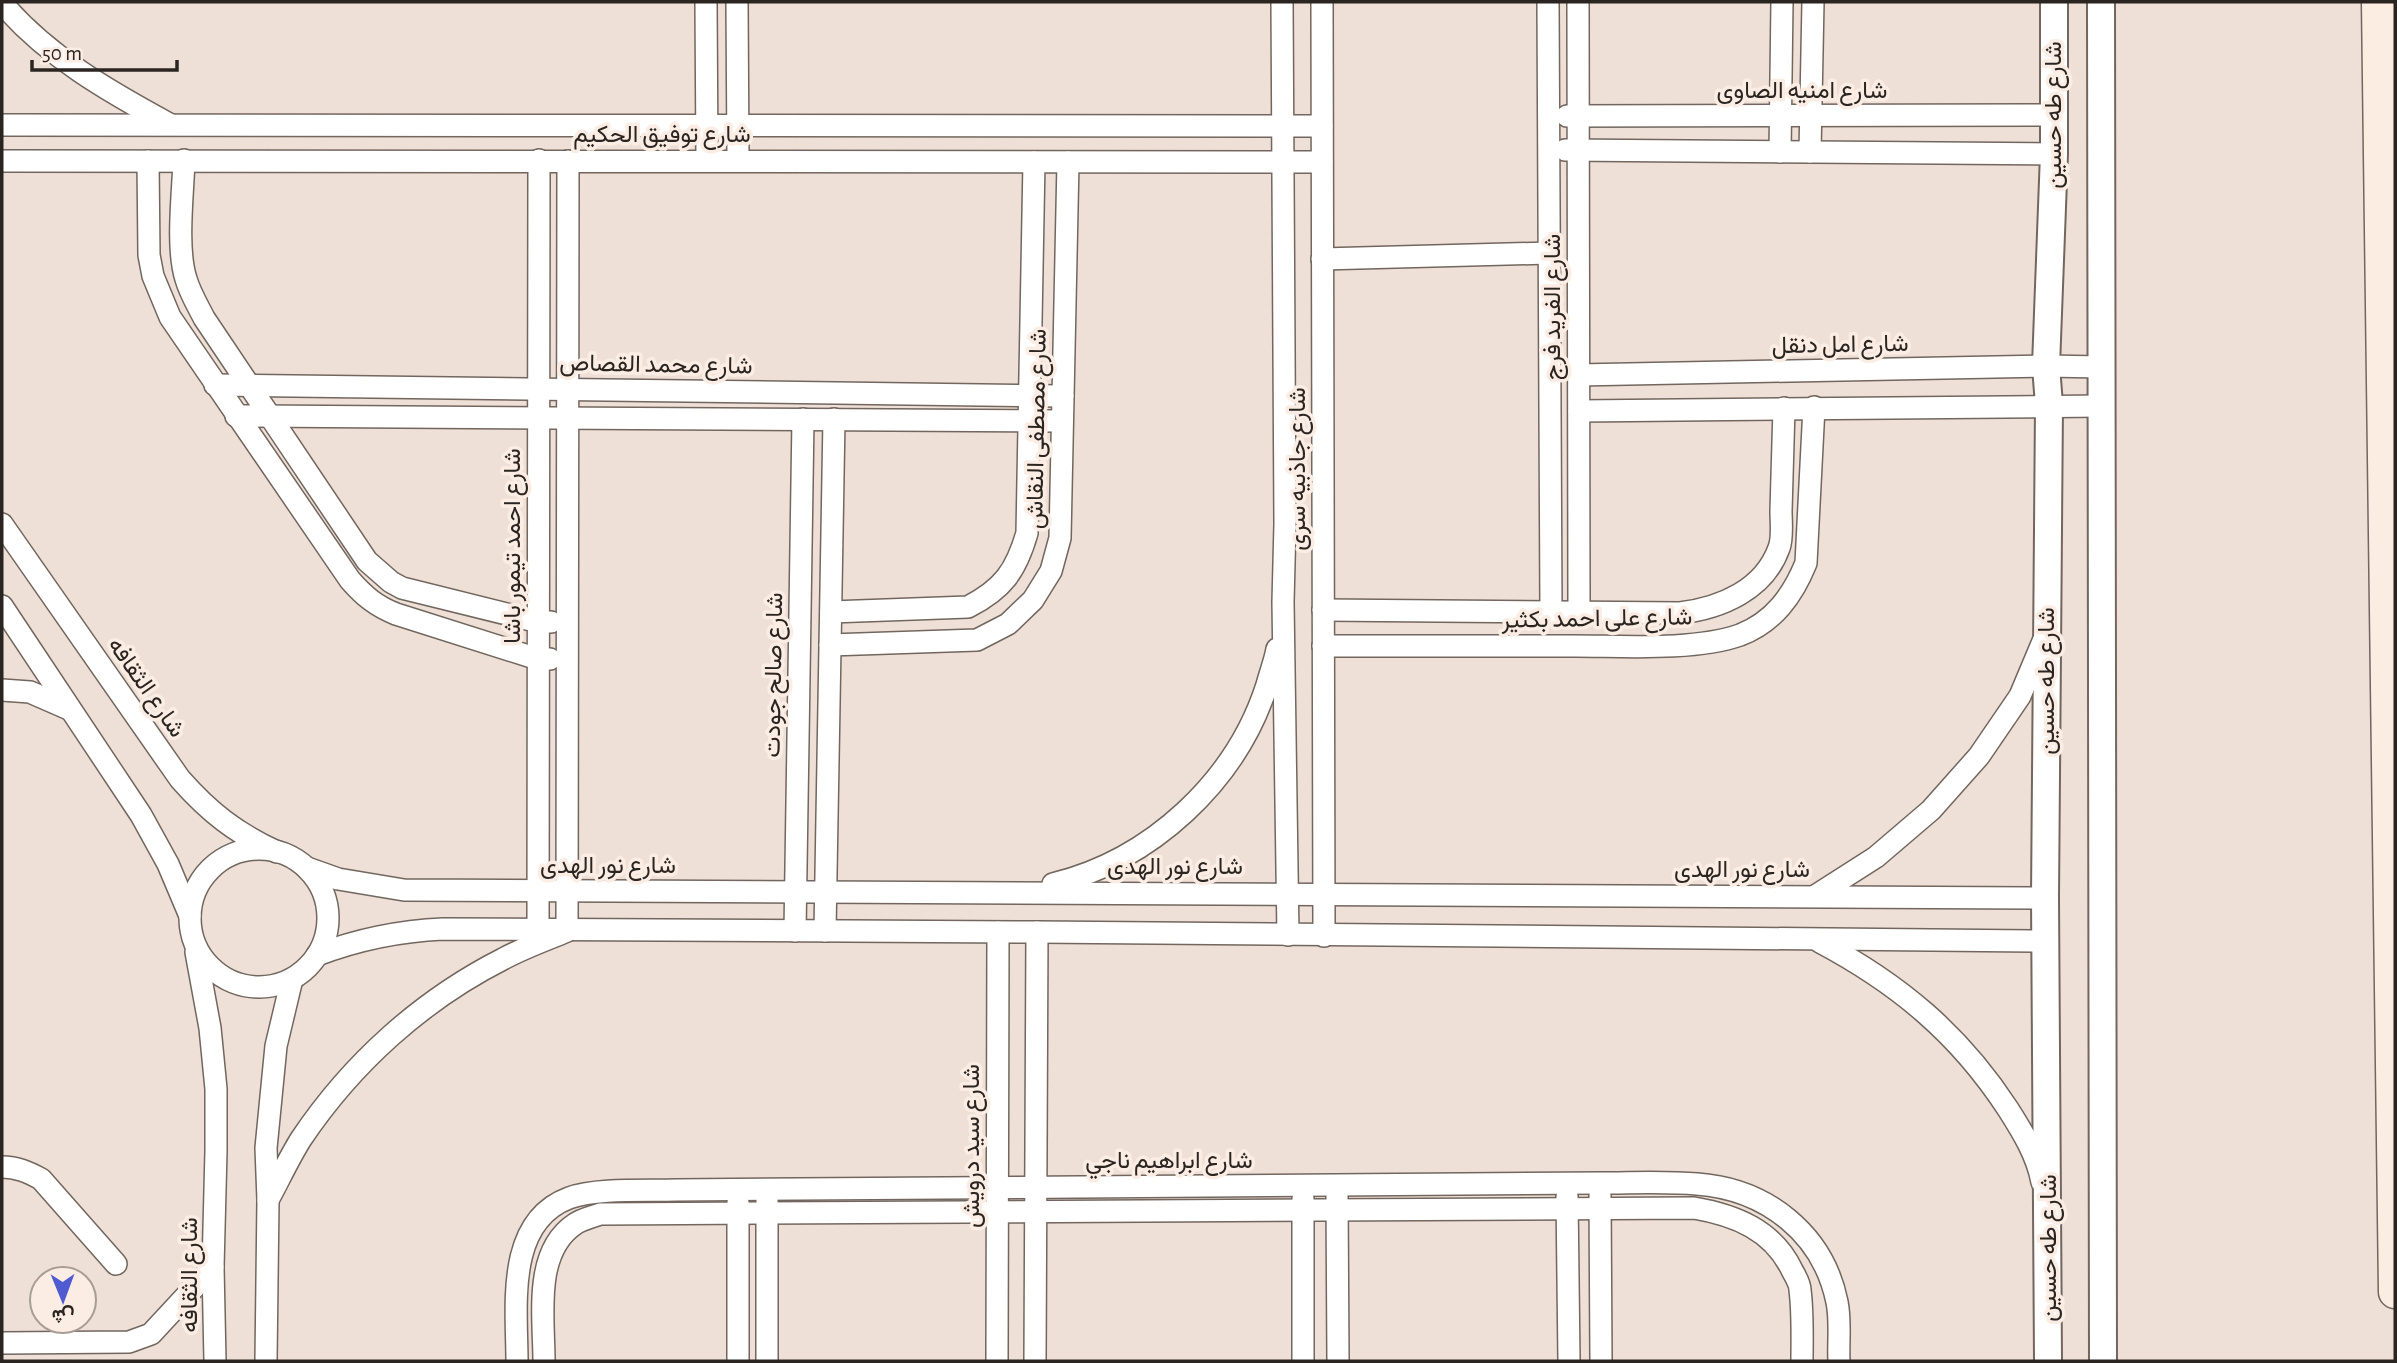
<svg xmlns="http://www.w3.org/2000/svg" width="2397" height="1363" font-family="'Alegreya Sans',Vazirmatn,sans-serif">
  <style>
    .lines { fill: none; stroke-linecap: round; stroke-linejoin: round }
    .minor-casing { stroke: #72665e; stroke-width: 24 }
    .tertiary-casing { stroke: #72665e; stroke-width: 30 }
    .secondary-casing { stroke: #72665e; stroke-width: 35 }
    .minor { stroke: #fff; stroke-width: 21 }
    .tertiary { stroke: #fff; stroke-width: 26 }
    .secondary { stroke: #fcede3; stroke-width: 32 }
    .labels { text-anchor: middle; stroke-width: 7; stroke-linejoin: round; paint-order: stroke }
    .street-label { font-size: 24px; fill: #2b2522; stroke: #fbede3 }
  </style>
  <rect width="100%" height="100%" fill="#eee0d6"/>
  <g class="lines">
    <defs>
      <g id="minor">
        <polyline points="706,2 707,160"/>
        <polyline points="737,2 738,160"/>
        <polyline points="1282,2 1285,524 1283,602 1288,935"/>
        <polyline points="1322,2 1324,936"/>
        <polyline points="1548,2 1551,612"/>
        <polyline points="1578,2 1579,612"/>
        <path d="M2,3c45,53 106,88 167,121"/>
        <polyline points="1567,116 2054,115"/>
        <polyline points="2,125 1322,126"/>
        <polyline points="1565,150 2054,154"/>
        <polyline points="1780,152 1782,2"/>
        <polyline points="1810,152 1813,2"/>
        <path d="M184,160c-1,33 -8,88 2,119 4,14 12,27 18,39l163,243 24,21 11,6 137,34h12"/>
        <polyline points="2,161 1322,162"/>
        <path d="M148,161l1,94 4,21 17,41 180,263c14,16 26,26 46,34l142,45h12"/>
        <polyline points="1322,259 1549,253"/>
        <polyline points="1578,375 2046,366 2102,367"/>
        <polyline points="215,385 1063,396"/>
        <polyline points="1579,411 2102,406"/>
        <polyline points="236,416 1062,421"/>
        <path d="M2,524l178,255c30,34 56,54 97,73"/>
        <polyline points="2,606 141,815 168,864 190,916"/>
        <path d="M1323,610l357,3c41,-5 84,-23 99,-65 4,-10 2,-26 2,-37 1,-35 2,-69 3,-103"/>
        <path d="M831,612l137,-5c35,-18 48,-36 59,-74l7,-371"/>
        <polyline points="830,645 977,640 1008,624 1033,600 1051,571 1060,538 1068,162"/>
        <path d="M1323,646c84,0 168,0 252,0 48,0 119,5 165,-11 34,-13 53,-40 66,-72l8,-156"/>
        <polyline points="2,690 30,692 69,709"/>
        <circle cx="259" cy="918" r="69"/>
        <polyline points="307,868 338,879 404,890 2045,898"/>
        <path d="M1053,884c98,-24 183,-102 214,-199 3,-12 8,-24 10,-36"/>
        <polyline points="1815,896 1876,857 1931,810 1979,756 2020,696 2044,639"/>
        <polyline points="538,931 539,160"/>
        <polyline points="795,931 803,419"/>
        <polyline points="825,931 834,419"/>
        <path d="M1820,942c79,42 139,92 188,167 14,22 29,46 34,73"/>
        <polyline points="196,952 210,1028 216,1089 216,1151 213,1267 215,1361"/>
        <path d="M317,955c42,-16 81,-24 126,-26l594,3 1009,9"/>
        <path d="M2,1167c15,0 26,5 39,12l75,85"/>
        <polyline points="1337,1195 1338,1361"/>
        <polyline points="1600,1195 1601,1361"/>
        <polyline points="1567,1196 1569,1361"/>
        <polyline points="1303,1198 1303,1361"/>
        <polyline points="767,1199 767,1361"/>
        <path d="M268,1200c11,-20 21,-42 33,-61 51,-76 121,-139 202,-180 20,-11 43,-19 64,-28l1,-770"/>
        <polyline points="2,1343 129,1342 151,1334 213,1267"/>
        <polyline points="266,1361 268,1200 266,1148 276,1046 292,979"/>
        <path d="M517,1361c0,-54 -12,-139 52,-163 27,-10 77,-7 107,-8l924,-7c32,0 65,-2 97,1 69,5 126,49 140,118 4,19 1,40 2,59"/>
        <path d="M544,1361c0,-44 -11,-109 31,-137 7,-5 17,-7 25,-10l1094,-6c41,7 79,22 98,62 3,6 8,13 8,20 3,23 2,48 2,71"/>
        <polyline points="738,1361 738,1202"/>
        <polyline points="997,1361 998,932"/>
        <polyline points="1035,1361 1037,932"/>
      </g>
      <g id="tertiary">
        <polyline points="2101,2 2103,1361"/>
        <polyline points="2048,1361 2045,898 2049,405 2046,366 2054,154 2054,2"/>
      </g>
      <polyline id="secondary" points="2378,2 2395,1292"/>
    </defs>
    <use href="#minor" class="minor-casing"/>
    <use href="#tertiary" class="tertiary-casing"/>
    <use href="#secondary" class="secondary-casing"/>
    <use href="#minor" class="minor"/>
    <use href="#tertiary" class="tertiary"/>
    <use href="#secondary" class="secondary"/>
  </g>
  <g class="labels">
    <g class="street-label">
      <text x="1802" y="98">شارع امنيه الصاوى</text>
      <text transform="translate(2053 115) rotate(-90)" y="8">شارع طه حسين</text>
      <text x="662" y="142">شارع توفيق الحكيم</text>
      <text transform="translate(1552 307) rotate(-90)" y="8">شارع الفريد فرج</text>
      <text transform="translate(1840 344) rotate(-1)" y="8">شارع امل دنقل</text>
      <text transform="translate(656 364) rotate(1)" y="8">شارع محمد القصاص</text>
      <text transform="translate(1036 429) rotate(-89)" y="8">شارع مصطفى النقاش</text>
      <text transform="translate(1297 469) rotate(-90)" y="8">شارع جاذبيه سرى</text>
      <text transform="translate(512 546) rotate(-90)" y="8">شارع احمد تيمور باشا</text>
      <text transform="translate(1597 618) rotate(-1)" y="8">شارع على احمد بكثير</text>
      <text transform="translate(773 675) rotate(-89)" y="8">شارع صالح جودت</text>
      <text transform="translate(2046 681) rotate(-90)" y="8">شارع طه حسين</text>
      <text transform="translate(147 687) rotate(55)" y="8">شارع الثقافه</text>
      <text x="608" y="873">شارع نور الهدى</text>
      <text x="1175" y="874">شارع نور الهدى</text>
      <text x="1742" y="877">شارع نور الهدى</text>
      <text transform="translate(971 1146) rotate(-90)" y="8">شارع سيد درويش</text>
      <text x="1169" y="1168">شارع ابراهيم ناجي</text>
      <text transform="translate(2048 1248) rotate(-90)" y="8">شارع طه حسين</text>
      <text transform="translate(189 1275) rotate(-90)" y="8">شارع الثقافه</text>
    </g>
  </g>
  <rect width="2397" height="1363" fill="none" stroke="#2b2522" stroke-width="7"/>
  <g transform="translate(63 1300) rotate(179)"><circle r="33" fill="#fbede3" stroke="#a89d96" stroke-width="2"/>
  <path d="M0-5L12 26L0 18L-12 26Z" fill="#515bd1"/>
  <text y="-10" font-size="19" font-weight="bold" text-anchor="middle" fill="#2b2522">ش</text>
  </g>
  <path d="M32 60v10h145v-10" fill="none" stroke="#2b2522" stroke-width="3.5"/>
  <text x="42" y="60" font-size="21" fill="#2b2522" stroke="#fbede3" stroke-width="5" paint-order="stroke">50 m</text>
</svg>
